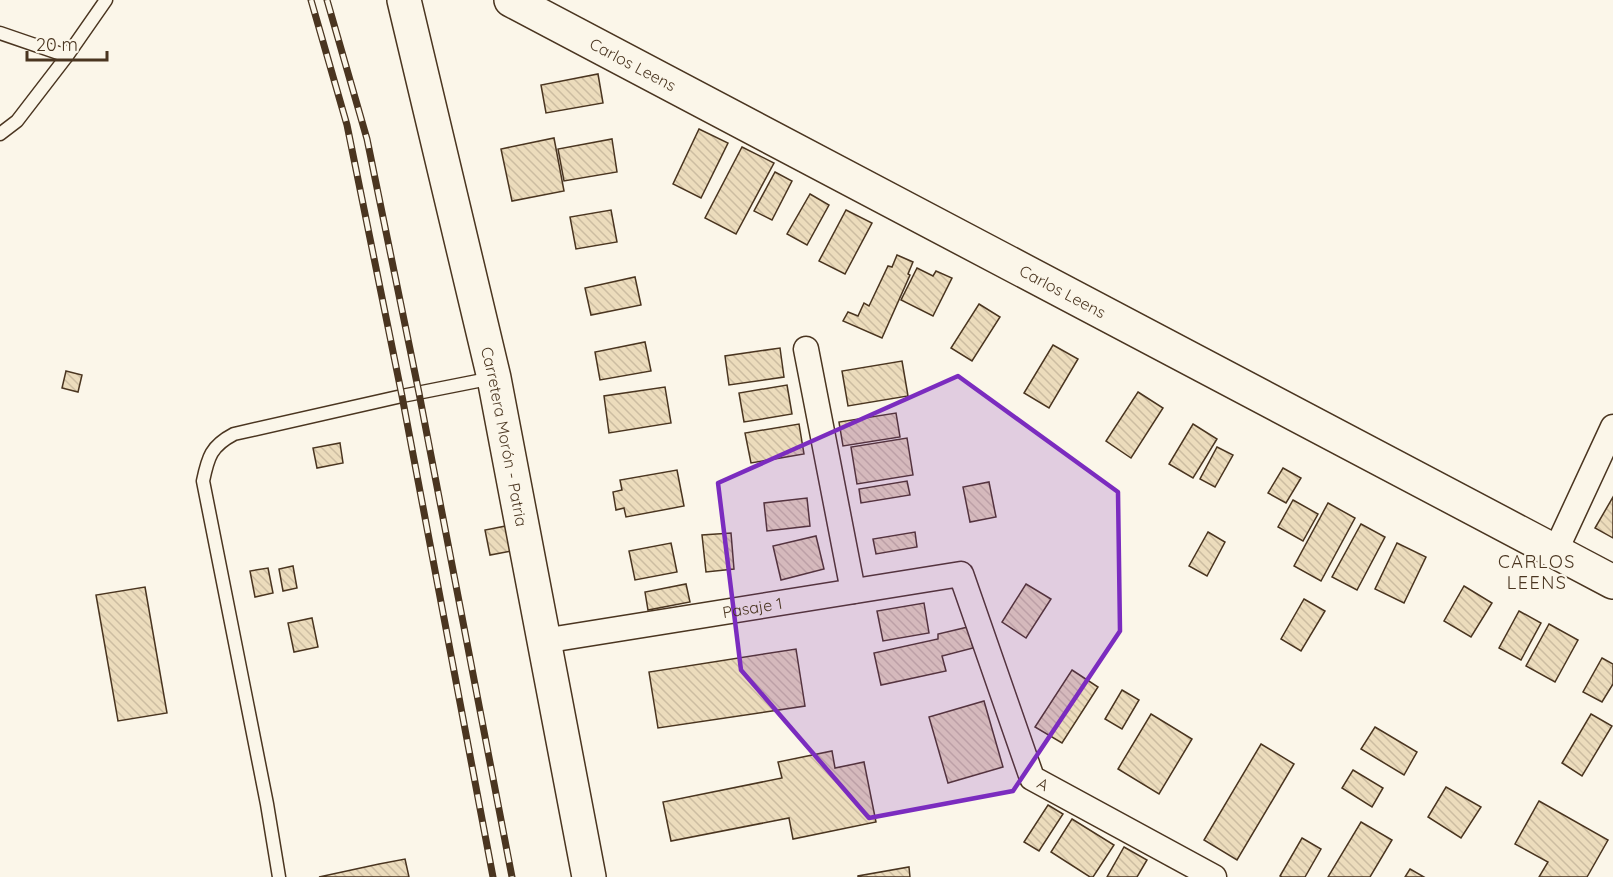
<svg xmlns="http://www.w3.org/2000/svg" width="1613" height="877" font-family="Quicksand,sans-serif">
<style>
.building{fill:url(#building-back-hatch);stroke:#4a3520;stroke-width:1.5}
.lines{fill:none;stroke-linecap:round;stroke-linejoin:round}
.lane-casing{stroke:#4a3520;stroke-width:15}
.street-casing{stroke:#4a3520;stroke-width:27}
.secondary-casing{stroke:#4a3520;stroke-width:36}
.lane{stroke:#fbf6e9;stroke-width:12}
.street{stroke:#fbf6e9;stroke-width:24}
.secondary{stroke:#fbf6e9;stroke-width:33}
.rail-casing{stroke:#4a3520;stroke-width:7}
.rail{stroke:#fbf6e9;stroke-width:4.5;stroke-dasharray:14;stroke-linecap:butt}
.marked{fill:#7b2cbf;fill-opacity:0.2;stroke:#7b2cbf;stroke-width:4.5;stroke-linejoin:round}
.labels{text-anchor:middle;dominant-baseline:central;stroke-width:4.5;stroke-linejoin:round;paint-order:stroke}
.street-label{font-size:16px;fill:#4a3520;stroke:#fbf6e9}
.neighbourhood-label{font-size:18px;letter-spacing:1.5px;fill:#4a3520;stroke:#fbf6e9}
</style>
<defs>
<pattern id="building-back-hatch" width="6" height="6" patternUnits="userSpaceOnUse" patternTransform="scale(1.5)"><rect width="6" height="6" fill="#ecdcbc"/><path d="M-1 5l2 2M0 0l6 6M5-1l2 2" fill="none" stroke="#ccbda1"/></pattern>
</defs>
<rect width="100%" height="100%" fill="#fbf6e9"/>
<g class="building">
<path d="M598 74 603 103 546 113 541 85Z"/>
<path d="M699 129 728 143 701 198 673 184Z"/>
<path d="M554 138 564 191 512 201 501 149Z"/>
<path d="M612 139 617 172 564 181 558 149Z"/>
<path d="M742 147 774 163 736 234 705 218Z"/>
<path d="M775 172 792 181 772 220 754 211Z"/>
<path d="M810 194 829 205 807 245 787 234Z"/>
<path d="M611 210 617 242 576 249 570 217Z"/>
<path d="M846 210 872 223 845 274 819 261Z"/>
<path d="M897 255 913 262 908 274 910 275 882 338 843 321 848 312 858 316 864 303 869 306 888 266 892 267Z"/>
<path d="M917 268 933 276 936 271 952 278 933 316 901 300Z"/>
<path d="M635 277 641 305 591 315 585 288Z"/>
<path d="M979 304 1000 317 972 361 951 348Z"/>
<path d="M645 342 651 371 600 380 595 352Z"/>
<path d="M1053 345 1078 359 1049 408 1024 393Z"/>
<path d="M780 348 784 377 729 385 725 356Z"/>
<path d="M902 361 908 396 848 406 842 371Z"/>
<path d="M66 371 82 375 78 392 62 388Z"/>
<path d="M787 385 792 414 744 422 739 393Z"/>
<path d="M665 387 671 423 609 433 604 396Z"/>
<path d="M1138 392 1163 408 1131 458 1106 441Z"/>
<path d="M896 413 900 437 843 446 839 422Z"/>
<path d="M799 424 804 454 751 463 745 433Z"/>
<path d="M1193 424 1217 439 1193 478 1169 464Z"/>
<path d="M907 438 913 475 857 484 851 447Z"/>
<path d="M340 443 343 463 317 468 313 448Z"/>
<path d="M1217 447 1233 455 1215 487 1200 479Z"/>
<path d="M1283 468 1301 478 1286 503 1268 493Z"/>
<path d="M677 470 684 506 626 517 624 508 616 510 613 492 622 490 620 480Z"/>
<path d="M907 481 910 495 861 503 859 489Z"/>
<path d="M989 482 996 517 970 522 963 487Z"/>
<path d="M1613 497V538L1595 528Z"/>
<path d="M807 498 810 526 767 531 764 503Z"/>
<path d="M1293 500 1318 514 1303 541 1278 527Z"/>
<path d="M1328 503 1355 518 1321 581 1294 566Z"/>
<path d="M1361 524 1385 537 1357 590 1332 577Z"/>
<path d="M506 526 511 551 490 555 485 530Z"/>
<path d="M915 532 917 547 876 554 873 539Z"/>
<path d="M1208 532 1225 542 1207 576 1189 566Z"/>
<path d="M731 533 734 569 706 572 702 535Z"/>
<path d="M816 536 824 569 781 580 773 546Z"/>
<path d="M671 543 677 572 635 580 629 551Z"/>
<path d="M1397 543 1426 557 1404 603 1375 589Z"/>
<path d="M293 566 297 588 283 591 279 569Z"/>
<path d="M268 568 273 593 255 597 250 571Z"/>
<path d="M686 584 690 602 648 610 645 592Z"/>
<path d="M1026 584 1051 599 1026 638 1002 622Z"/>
<path d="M1464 586 1492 603 1471 637 1444 621Z"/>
<path d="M145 587 167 713 118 721 96 595Z"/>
<path d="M1304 599 1325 611 1301 651 1281 639Z"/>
<path d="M924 603 929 633 883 641 877 611Z"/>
<path d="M1519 611 1541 623 1521 660 1499 648Z"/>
<path d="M312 618 318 647 294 652 288 623Z"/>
<path d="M1549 624 1578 640 1555 682 1526 666Z"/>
<path d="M968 627 973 648 942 656 946 671 881 685 874 653 938 639V634Z"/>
<path d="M796 649 805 706 658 728 649 672Z"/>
<path d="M1602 658 1613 664V684L1602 702 1583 692Z"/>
<path d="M1072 670 1098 687 1062 743 1035 727Z"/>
<path d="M1122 690 1139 700 1122 729 1105 719Z"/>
<path d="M984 701 1003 767 948 783 929 717Z"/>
<path d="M1151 714 1192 739 1159 794 1118 769Z"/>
<path d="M1591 714 1612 726 1582 776 1562 763Z"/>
<path d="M1375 727 1417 752 1404 775 1361 749Z"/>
<path d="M1261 744 1294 764 1237 860 1204 840Z"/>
<path d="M832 751 835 768 864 762 876 822 793 839 789 818 671 841 663 802 782 778 778 762Z"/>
<path d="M1353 770 1383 788 1372 807 1342 788Z"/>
<path d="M1446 787 1481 807 1461 838 1428 817Z"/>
<path d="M1539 801 1608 840 1587 877H1539L1548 862 1515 844Z"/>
<path d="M1048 805 1063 814 1039 851 1024 842Z"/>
<path d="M1072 819 1114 845 1093 877H1090L1051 852Z"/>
<path d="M1361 822 1392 840 1370 877H1328Z"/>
<path d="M1302 838 1321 849 1305 877H1282L1280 876Z"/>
<path d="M1124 847 1147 860 1137 877H1107Z"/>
<path d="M405 859 409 877H319L379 864Z"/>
<path d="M909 867 910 877H858V876Z"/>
<path d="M1410 869 1424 877H1405Z"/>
</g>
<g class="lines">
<defs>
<g id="lane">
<path d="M0 33 67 56 106 0"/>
<path d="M0 134 17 121 67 56"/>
<path d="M279 877 267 804 203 481C208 457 211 446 234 434L402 396 493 378"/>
</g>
<g id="street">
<path d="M806 349 853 591"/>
<path d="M1555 552 1613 427"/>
<path id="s1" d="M543 641 961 574 1032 778 1214 877"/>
</g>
<g id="secondary">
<path id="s2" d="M404 0 494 378 589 877"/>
<path id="s3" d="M511 0 1613 582"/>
</g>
</defs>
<use href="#lane" class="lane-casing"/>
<use href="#street" class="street-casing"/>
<use href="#secondary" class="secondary-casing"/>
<use href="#lane" class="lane"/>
<use href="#street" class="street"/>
<use href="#secondary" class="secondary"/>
<defs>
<g id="rail">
<path d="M311 0 347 125 402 396 493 877"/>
<path d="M327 0 367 139 419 393 512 877"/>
</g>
</defs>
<use href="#rail" class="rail-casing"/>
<use href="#rail" class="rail"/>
</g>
<path class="marked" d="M958 376 1118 492 1120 631 1013 791 869 818 741 670 718 483Z"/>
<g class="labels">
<g class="street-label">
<text stroke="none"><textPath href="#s3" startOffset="138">Carlos Leens</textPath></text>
<text stroke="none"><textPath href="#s3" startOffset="624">Carlos Leens</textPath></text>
<text stroke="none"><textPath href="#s2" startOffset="448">Carretera Morón - Patria</textPath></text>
<text stroke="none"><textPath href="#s1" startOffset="212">Pasaje 1</textPath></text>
<text stroke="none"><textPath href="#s1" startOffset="652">A</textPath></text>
</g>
<g class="neighbourhood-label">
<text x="1537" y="561">CARLOS<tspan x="1537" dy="21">LEENS</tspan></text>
</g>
</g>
<path d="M27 51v9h80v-9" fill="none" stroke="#4a3520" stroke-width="3"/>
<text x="36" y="51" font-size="18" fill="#4a3520" stroke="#fbf6e9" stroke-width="4.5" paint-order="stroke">20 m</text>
</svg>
